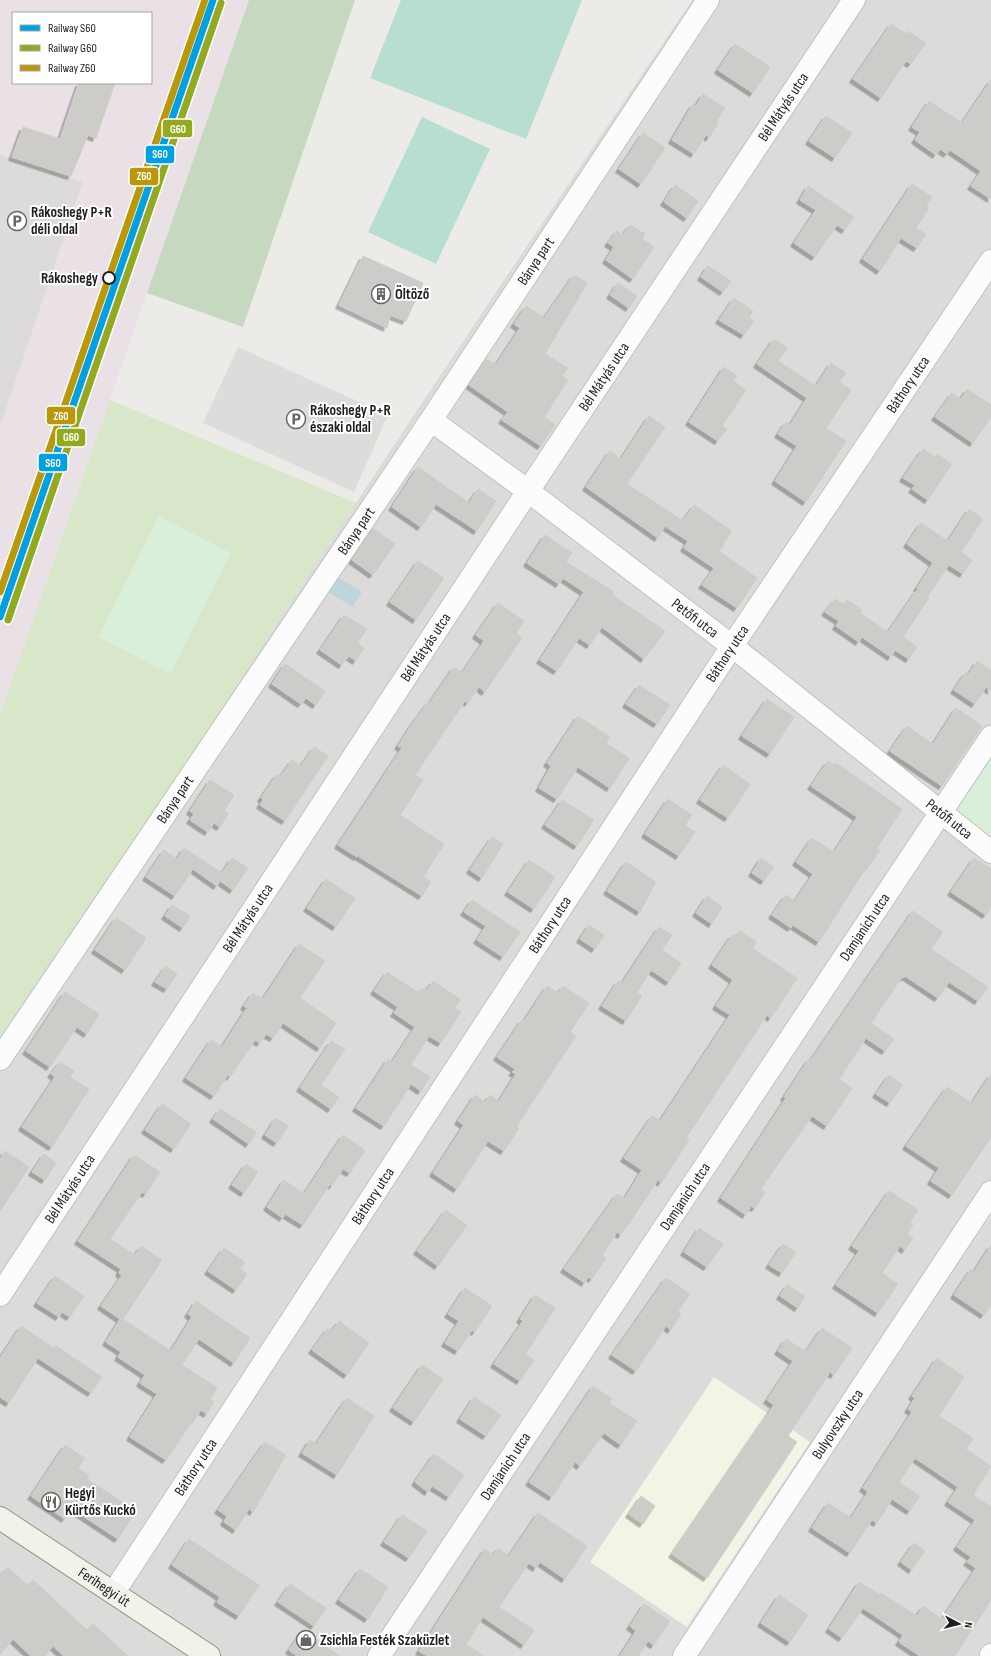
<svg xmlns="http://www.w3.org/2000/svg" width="991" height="1656" font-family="'Sofia Sans Condensed',sans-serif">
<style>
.residential{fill:#dcdbd9}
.industrial{fill:#e9e1e5;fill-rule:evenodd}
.education{fill:#f3f4e5}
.grass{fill:#d8e6ca}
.forest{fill:#c7d8c0}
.park{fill:#d9efda}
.pitch{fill:#b8ded1}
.parking{fill:#dddcdb}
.water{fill:#bfd4dc}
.building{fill:#cdccc9;stroke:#cfcdc9;filter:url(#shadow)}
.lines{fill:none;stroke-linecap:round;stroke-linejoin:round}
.minor-casing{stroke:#c2c2c0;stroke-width:24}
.secondary-casing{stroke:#919482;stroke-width:24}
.minor{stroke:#fcfcfc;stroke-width:22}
.secondary{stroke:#f1f3eb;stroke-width:22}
.rail-1-casing{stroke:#fff;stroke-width:10}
.rail-2-casing{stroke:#fff;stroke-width:10}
.rail-3-casing{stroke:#fff;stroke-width:10}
.rail-1{stroke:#00a0e3;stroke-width:7}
.rail-2{stroke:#93a91f;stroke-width:7}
.rail-3{stroke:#bb9809;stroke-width:7}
.stop-dot{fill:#fff;stroke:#1f1f1f;stroke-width:2}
.labels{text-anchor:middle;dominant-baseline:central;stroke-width:4;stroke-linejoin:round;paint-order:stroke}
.street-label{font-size:15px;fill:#1f1f1f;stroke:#fff}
.poi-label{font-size:15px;font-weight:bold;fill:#1f1f1f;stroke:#fff;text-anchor:start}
.stop-label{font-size:15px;font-weight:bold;fill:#1f1f1f;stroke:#fff;text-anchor:end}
.line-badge{stroke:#fff;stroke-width:1.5}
.badge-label{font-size:11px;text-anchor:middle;font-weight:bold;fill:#fff}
</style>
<defs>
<filter id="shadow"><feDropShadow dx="-3.5" dy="3.5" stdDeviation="0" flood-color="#0004"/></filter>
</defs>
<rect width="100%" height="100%" fill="#ecebe8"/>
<g class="residential">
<path d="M692 0H991V1656H0V1046L415 413Z"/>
<path d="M0 155 83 182 0 427Z"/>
</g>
<path class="industrial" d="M0 0H249L0 715V427L83 182 0 155ZM13 13H151V83H13Z"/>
<path class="education" d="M714 1377 810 1442 687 1627 590 1562Z"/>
<path class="grass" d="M110 400 356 503 0 1046V715Z"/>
<path class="forest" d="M249 0H355L243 327 147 293Z"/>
<g class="park">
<path d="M159 516 231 553 170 674 98 637Z"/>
<path d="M991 737V852L941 813Z"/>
</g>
<g class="pitch">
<path d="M401 0H582L526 139 370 78Z"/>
<path d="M422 117 490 149 436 264 368 232Z"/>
</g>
<g class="parking">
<path d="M0 190 40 205 25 246 0 237Z"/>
<path d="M238 347 388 415 354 492 203 423Z"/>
</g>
<path class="water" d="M336 576 362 592 352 607 326 590Z"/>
<g class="building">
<path d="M891 24 906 34 908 31 926 43 911 64 906 61 881 98 853 79Z"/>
<path d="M735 44 770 67 753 93 718 70Z"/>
<path d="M991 80V199L971 186 981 171 950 150 947 154 940 149 936 155 915 140 920 132 912 127 929 101 962 123Z"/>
<path d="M79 83H115L96 138 88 135 71 176 12 157 23 127 60 139Z"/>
<path d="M703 94 725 108 716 122 718 123 709 138 706 135 694 154 672 140 693 104 696 106Z"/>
<path d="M826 116 852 133 835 158 809 141Z"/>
<path d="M643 133 665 148 641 184 619 169Z"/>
<path d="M912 184 932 197 926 206 929 208 916 228 926 234 917 248 901 238 880 271 863 259Z"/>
<path d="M675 185 698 201 687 218 664 202Z"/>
<path d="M808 186 854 217 845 230 837 225 815 257 794 243 816 210 800 200Z"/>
<path d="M630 225 645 234 642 239 654 247 633 279 606 260 614 247 608 243 617 231 623 235Z"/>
<path d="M363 256 423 283 406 321 390 315 387 328 339 305Z"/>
<path d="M708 266 731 281 723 292 701 277Z"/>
<path d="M574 275 587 283 545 354 568 368 562 376 568 380 544 417 555 424 541 446 502 420 508 412 469 385 486 359 496 365 520 328 514 324 526 306 544 318Z"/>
<path d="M618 283 637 296 629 308 610 295Z"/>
<path d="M734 298 753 311 749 318 754 321 744 335 719 320Z"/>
<path d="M774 339 787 348 778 361 816 386 831 363 846 373 839 382 851 390 826 428 846 441 806 502 775 481 797 446 778 434 786 422 790 425 807 398 757 364Z"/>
<path d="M724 367 737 376 733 381 746 390 722 426 727 429 718 441 689 422Z"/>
<path d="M967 389 991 405V417L973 443 935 417 952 393 961 399Z"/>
<path d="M649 416 665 427 627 484 683 521 694 505 732 531 719 551 757 578 737 608 702 585 714 568 684 548 688 541 665 526 658 538 586 487 610 451 621 459Z"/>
<path d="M923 449 935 457 937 454 952 464 928 500 912 489 915 485 903 478Z"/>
<path d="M418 467 469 503 478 489 496 501 477 531 436 504 421 527 392 507Z"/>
<path d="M969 509 983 519 961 552 972 560 963 574 949 565 928 596 917 588 933 563 907 544 921 523 948 541Z"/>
<path d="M373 528 395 544 373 575 352 560Z"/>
<path d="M545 535 572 553 566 562 614 592 612 595 665 631 644 659 602 627 590 645 579 638 557 671 540 660 584 592 563 578 559 584 527 563Z"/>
<path d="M418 561 444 578 416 620 390 602Z"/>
<path d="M917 590 929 598 903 637 917 647 909 659 895 650 891 657 862 637 859 642 836 626 839 621 825 612 835 599 844 605 847 600 862 610 860 613 888 632Z"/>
<path d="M498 603 524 621 516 633 522 638 485 692 479 687 468 703 465 701 415 775 423 780 400 815 444 844 423 877 431 882 422 896 358 856 357 857 338 845 402 748 398 746 412 724 429 701 430 702 454 667 462 673 484 641 476 635Z"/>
<path d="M344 615 367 629 357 643 364 648 356 661 349 656 342 665 320 650Z"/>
<path d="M977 661 991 670V691L986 687 975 704 954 690 966 672 969 674Z"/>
<path d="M285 664 325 691 316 705 306 698 301 704 272 684Z"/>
<path d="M639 685 670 705 657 724 626 704Z"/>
<path d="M767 699 794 717 770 754 742 736Z"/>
<path d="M956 708 982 726 942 786 890 751 907 726 933 744Z"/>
<path d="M578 716 610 737 606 743 629 758 610 788 578 767 557 799 539 788 551 766 547 763Z"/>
<path d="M314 747 328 756 285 821 260 805 263 800 261 798 277 774 281 776 292 760 301 766Z"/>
<path d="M828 761 835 765 836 763 902 809 877 848 880 850 868 867 867 866 819 942 793 925 791 928 772 915 786 895 795 901 813 874 796 862 812 838 834 852 857 817 811 786Z"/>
<path d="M723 765 750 784 728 818 700 800Z"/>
<path d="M210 780 234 795 224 811 228 814 220 827 214 823 208 832 190 820 194 814 190 811Z"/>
<path d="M668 799 692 815 685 825 695 832 679 856 645 834Z"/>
<path d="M562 800 594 820 577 846 545 825Z"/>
<path d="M492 837 503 844 482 878 470 870Z"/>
<path d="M184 848 222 873 232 858 248 868 233 890 220 881 217 886 193 869 175 896 146 877 164 850 177 859Z"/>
<path d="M761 858 774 867 764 881 752 873Z"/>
<path d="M974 858 991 869V907L986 915 951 892Z"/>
<path d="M529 860 555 877 534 909 508 892Z"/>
<path d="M626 862 656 882 640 912 607 891Z"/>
<path d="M326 879 355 898 336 927 307 908Z"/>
<path d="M707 896 722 907 712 924 696 913Z"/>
<path d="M472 900 520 932 503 957 477 940 486 926 464 912Z"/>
<path d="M172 905 190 916 183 928 165 916Z"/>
<path d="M913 911 943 932 931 949 988 987 978 1001 949 982 938 998 905 976 904 978 902 977 871 1023 894 1039 885 1051 866 1038 839 1079 852 1088 827 1126 812 1116 764 1184 761 1190 765 1193 755 1208 751 1206 746 1215 721 1198 786 1098 784 1097 809 1059 811 1060Z"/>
<path d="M116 918 146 938 125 970 95 950Z"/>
<path d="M589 925 604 935 595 949 580 939Z"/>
<path d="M659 927 672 935 662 950 681 963 669 982 651 970 637 993 642 996 626 1021 602 1006 618 981 622 983Z"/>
<path d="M740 931 757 942 752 948 797 978 771 1018 767 1015 686 1138 689 1140 661 1183 658 1180 621 1235 617 1232 602 1256 606 1258 592 1279 588 1277 585 1283 564 1269 617 1194 625 1198 642 1170 624 1158 652 1116 660 1121 730 1015 716 1006 733 980 712 965 732 935 736 937Z"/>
<path d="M299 944 325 961 300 998 336 1023 320 1048 283 1023 273 1038 266 1034 260 1043 255 1040 230 1077 228 1075 214 1096 186 1078 211 1040 222 1047 247 1008 244 1006 253 993 263 999Z"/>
<path d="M166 966 177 974 167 989 155 982Z"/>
<path d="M387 972 419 993 422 988 426 991 433 981 460 999 455 1008 461 1012 441 1043 429 1036 411 1065 430 1077 421 1091 411 1084 384 1126 356 1108 388 1059 392 1062 415 1027 394 1013 398 1007 374 991Z"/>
<path d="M547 986 558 993 563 986 589 1003 570 1032 576 1036 516 1127 519 1128 504 1151 488 1141 457 1189 433 1173 464 1125 458 1121 475 1095 485 1102 490 1095 499 1101 516 1074 512 1072 515 1069 497 1057 522 1020 524 1021Z"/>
<path d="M65 992 99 1014 87 1034 77 1027 50 1067 26 1051Z"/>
<path d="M331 1041 345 1049 321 1085 339 1097 331 1109 300 1088Z"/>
<path d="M60 1062 74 1071 70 1077 89 1089 52 1147 22 1127 55 1077 51 1074Z"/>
<path d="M991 1074V1137L952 1195 931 1181 939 1168 906 1146 947 1087 972 1103Z"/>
<path d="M889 1075 903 1085 890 1103 876 1094Z"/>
<path d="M162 1104 191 1124 174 1149 145 1130Z"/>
<path d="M220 1109 256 1132 249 1144 213 1119Z"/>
<path d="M276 1118 288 1126 277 1143 265 1135Z"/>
<path d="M343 1135 365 1150 350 1173 343 1169 332 1186 330 1184 303 1225 285 1214 283 1218 267 1207 284 1180 304 1194Z"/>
<path d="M5 1151 29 1167 0 1211V1159Z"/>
<path d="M44 1154 56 1163 45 1180 32 1172Z"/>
<path d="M134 1155 160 1172 146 1194 142 1192 110 1239 135 1255 141 1246 162 1260 123 1319 171 1351 192 1317 188 1314 196 1301 250 1338 234 1363 199 1339 182 1365 217 1388 210 1399 214 1402 207 1414 201 1410 194 1421 193 1420 166 1460 130 1437 157 1394 140 1383 145 1375 118 1357 121 1352 106 1342 120 1319 101 1306 122 1275 119 1273 121 1269 78 1241Z"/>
<path d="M246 1164 258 1172 244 1193 232 1185Z"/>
<path d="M889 1191 918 1210 910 1222 913 1225 907 1234 913 1238 905 1250 900 1246 882 1273 898 1284 878 1313 836 1285 859 1251 852 1246Z"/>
<path d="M446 1210 467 1225 438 1266 417 1251Z"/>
<path d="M699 1228 723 1244 707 1267 684 1252Z"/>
<path d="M783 1244 796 1252 782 1273 769 1265Z"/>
<path d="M991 1245V1305L984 1315 954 1295 971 1269 974 1272Z"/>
<path d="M224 1248 245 1262 240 1269 247 1274 236 1290 208 1271Z"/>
<path d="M55 1276 84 1296 70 1317 62 1312 59 1317 37 1303Z"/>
<path d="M666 1278 690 1294 678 1311 681 1314 671 1330 666 1326 636 1371 612 1355Z"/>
<path d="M787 1285 805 1296 798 1308 780 1296Z"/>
<path d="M465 1288 492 1306 475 1332 472 1330 458 1351 445 1343 459 1321 448 1314Z"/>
<path d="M535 1295 555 1308 525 1355 534 1360 520 1381 494 1364 523 1321 520 1319Z"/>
<path d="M339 1321 369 1343 347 1375 312 1350 328 1328 332 1331Z"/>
<path d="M21 1326 54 1348 56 1346 102 1377 91 1393 38 1358 9 1403 0 1397V1358Z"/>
<path d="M822 1328 852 1348 834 1375 830 1372 788 1436 797 1442 707 1578 672 1554 774 1405 767 1400 793 1361 778 1351 786 1339 806 1352Z"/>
<path d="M937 1358 964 1377 939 1416 973 1438 966 1449 991 1466 973 1495 991 1507V1600L955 1656H920L899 1642 903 1635 863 1608 842 1638 829 1629 859 1582 880 1595 881 1593 917 1616 923 1606 942 1619 976 1568 967 1562 971 1557 957 1547 975 1520 948 1502 958 1487 915 1458 899 1482 920 1496 910 1511 892 1499 877 1523 872 1520 850 1553 812 1528 828 1503 851 1518 868 1492 863 1488 912 1412 908 1409 915 1398 912 1396Z"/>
<path d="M422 1365 443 1379 414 1422 393 1408Z"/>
<path d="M593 1386 612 1399 609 1403 637 1421 621 1445 604 1433 580 1466 575 1462 552 1497 529 1482Z"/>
<path d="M474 1397 501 1415 486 1436 460 1419Z"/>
<path d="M347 1398 374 1416 337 1475 302 1453 310 1440 316 1444Z"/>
<path d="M265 1442 286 1455 253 1512 249 1509 236 1530 224 1522 227 1516 218 1510Z"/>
<path d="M65 1445 85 1458 78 1468 89 1475 87 1478 90 1481 136 1511 118 1539 71 1508 65 1519 31 1496Z"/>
<path d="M434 1454 464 1475 449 1497 432 1486 428 1492 415 1482Z"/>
<path d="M641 1496 655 1506 643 1524 629 1514Z"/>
<path d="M538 1513 587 1546 565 1579 540 1562 536 1568 529 1563 499 1607 534 1630 524 1645 483 1617 466 1644 484 1656H427L419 1651 485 1549 493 1555 498 1548 509 1556Z"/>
<path d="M402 1515 427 1531 409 1558 384 1542Z"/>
<path d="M189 1539 259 1585 239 1616 217 1602 220 1597 172 1565Z"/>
<path d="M914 1543 925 1550 912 1570 901 1562Z"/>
<path d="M8 1567 28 1586 33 1580 87 1630 93 1624 128 1656H64L53 1646 44 1656H31L13 1639 0 1654V1576Z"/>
<path d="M360 1569 388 1587 368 1619 339 1600Z"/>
<path d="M290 1584 326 1608 314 1626 278 1602Z"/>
<path d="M779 1595 808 1615 790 1642 761 1623Z"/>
<path d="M644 1604 670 1621 654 1645 648 1641 638 1656H620L636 1631 630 1626Z"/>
<path d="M302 1631 340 1656H297L289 1650Z"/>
</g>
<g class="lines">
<defs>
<g id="minor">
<path id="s1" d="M431 420 528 491 732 646 991 852"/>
<path id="s2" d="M0 1059 431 420 708 0"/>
<path id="s3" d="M0 1295 528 491 854 0"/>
<path id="s4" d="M114 1592 732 646 991 261"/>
<path id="s5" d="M379 1656 991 737"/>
<path id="s6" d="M684 1656 991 1192"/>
<path d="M991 1656V1655"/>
</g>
<g id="secondary">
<path id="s7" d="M0 1518 209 1656"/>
</g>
</defs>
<use href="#minor" class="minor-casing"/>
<use href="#secondary" class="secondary-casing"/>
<use href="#minor" class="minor"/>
<use href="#secondary" class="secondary"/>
<defs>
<path id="rail-1" d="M0 617 213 0"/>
<path id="rail-2" d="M8 620 221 3"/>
<path id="rail-3" d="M0 592 205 0"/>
</defs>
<use href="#rail-1" class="rail-1-casing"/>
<use href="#rail-2" class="rail-2-casing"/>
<use href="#rail-3" class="rail-3-casing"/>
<use href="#rail-1" class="rail-1"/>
<use href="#rail-2" class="rail-2"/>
<use href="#rail-3" class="rail-3"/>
</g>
<defs>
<symbol id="parking-ring" viewBox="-11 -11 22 22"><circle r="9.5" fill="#fff" stroke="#676665" stroke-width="1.5"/><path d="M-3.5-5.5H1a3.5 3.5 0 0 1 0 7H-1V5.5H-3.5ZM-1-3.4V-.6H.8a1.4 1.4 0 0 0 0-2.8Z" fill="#676665"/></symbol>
<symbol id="building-ring" viewBox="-11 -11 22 22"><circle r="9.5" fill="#fff" stroke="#676665" stroke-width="1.5"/><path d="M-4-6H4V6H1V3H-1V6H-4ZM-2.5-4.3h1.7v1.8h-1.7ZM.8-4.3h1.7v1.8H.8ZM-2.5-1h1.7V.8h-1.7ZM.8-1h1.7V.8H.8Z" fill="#676665"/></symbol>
<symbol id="restaurant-ring" viewBox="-11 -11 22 22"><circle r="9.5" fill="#fff" stroke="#676665" stroke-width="1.5"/><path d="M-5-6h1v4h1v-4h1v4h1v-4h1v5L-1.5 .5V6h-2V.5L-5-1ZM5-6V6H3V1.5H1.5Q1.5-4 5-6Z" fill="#676665"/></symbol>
<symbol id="shop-ring" viewBox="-11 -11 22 22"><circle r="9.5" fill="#fff" stroke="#676665" stroke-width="1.5"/><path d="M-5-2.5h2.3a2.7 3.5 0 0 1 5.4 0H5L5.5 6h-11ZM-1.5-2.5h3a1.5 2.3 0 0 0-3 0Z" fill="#676665"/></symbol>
</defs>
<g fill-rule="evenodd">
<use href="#parking-ring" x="6" y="210" width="22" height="22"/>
<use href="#building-ring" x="370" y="283" width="22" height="22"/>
<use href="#parking-ring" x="285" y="408" width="22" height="22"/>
<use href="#restaurant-ring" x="40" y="1491" width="22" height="22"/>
<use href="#shop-ring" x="295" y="1629" width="22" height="22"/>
</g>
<circle class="stop-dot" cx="109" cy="278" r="6"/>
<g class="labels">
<g class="street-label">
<text stroke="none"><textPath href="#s3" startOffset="1423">Bél Mátyás utca</textPath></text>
<text stroke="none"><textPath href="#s2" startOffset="961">Bánya part</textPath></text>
<text stroke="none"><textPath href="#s3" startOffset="1099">Bél Mátyás utca</textPath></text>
<text stroke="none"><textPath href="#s4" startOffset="1445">Báthory utca</textPath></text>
<text stroke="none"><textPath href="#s2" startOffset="637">Bánya part</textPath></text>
<text stroke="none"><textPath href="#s1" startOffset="330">Petőfi utca</textPath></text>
<text stroke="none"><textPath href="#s3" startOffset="775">Bél Mátyás utca</textPath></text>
<text stroke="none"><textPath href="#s4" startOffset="1121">Báthory utca</textPath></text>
<text stroke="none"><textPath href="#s2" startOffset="313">Bánya part</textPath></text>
<text stroke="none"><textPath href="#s1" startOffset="654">Petőfi utca</textPath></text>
<text stroke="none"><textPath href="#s3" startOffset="451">Bél Mátyás utca</textPath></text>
<text stroke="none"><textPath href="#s4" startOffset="797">Báthory utca</textPath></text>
<text stroke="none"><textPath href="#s5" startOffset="876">Damjanich utca</textPath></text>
<text stroke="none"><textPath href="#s3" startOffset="127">Bél Mátyás utca</textPath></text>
<text stroke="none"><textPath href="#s4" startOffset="473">Báthory utca</textPath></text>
<text stroke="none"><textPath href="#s5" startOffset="552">Damjanich utca</textPath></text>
<text stroke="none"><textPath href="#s6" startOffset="278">Bulyovszky utca</textPath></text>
<text stroke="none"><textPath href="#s5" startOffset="228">Damjanich utca</textPath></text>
<text stroke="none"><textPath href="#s4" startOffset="149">Báthory utca</textPath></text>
<text stroke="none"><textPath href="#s7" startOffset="125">Ferihegyi út</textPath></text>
</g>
<g class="poi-label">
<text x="31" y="212">Rákoshegy P+R<tspan x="31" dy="17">déli oldal</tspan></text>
<text x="395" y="294">Öltöző</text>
<text x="310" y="410">Rákoshegy P+R<tspan x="310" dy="17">északi oldal</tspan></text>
<text x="65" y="1493">Hegyi<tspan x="65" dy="17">Kürtős Kuckó</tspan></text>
<text x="320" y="1640">Zsichla Festék Szaküzlet</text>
</g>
<g class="stop-label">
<text x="98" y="278">Rákoshegy</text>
</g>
</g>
<g class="line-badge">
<rect x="162" y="119" width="31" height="19" rx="4" fill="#93a91f"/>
<rect x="145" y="145" width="30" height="19" rx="4" fill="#00a0e3"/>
<rect x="129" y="167" width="30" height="19" rx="4" fill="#bb9809"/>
<rect x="46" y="406" width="30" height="19" rx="4" fill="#bb9809"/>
<rect x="56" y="428" width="30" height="19" rx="4" fill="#93a91f"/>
<rect x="38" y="453" width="30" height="19" rx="4" fill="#00a0e3"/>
</g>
<g class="badge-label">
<text x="178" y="133">G60</text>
<text x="160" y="158">S60</text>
<text x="144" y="180">Z60</text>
<text x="61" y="420">Z60</text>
<text x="71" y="441">G60</text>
<text x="53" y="467">S60</text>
</g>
<rect x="12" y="12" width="140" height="72" fill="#ffffff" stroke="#a5a5a5"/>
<rect x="20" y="25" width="20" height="6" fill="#00a0e3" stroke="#a5a5a5"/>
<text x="48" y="32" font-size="12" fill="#1f1f1f">Railway S60</text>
<rect x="20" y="45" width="20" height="6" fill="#93a91f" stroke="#a5a5a5"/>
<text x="48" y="52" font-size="12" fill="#1f1f1f">Railway G60</text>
<rect x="20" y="65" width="20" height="6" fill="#bb9809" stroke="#a5a5a5"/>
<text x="48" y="72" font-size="12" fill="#1f1f1f">Railway Z60</text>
<g transform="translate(959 1624) rotate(97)" stroke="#ffffff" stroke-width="3" paint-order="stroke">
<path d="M0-3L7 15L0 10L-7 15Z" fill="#1f1f1f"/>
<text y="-6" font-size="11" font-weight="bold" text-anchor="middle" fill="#1f1f1f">N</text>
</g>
</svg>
